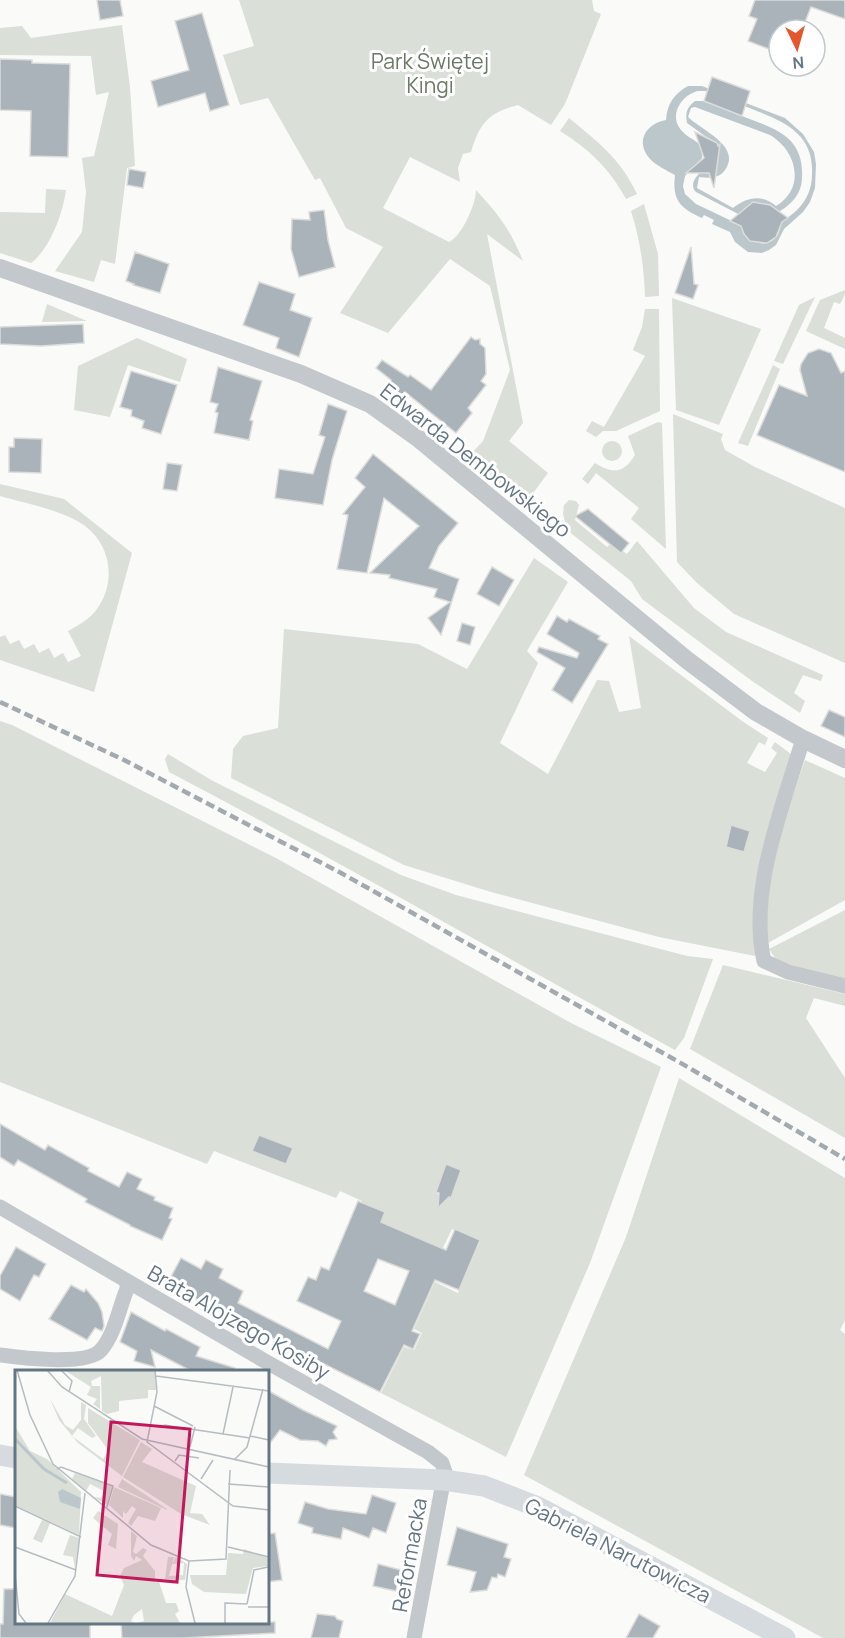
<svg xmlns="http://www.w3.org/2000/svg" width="845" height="1638" font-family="Manrope,sans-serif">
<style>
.green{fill:#dadfd7;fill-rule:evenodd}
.water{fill:#bbc7cb;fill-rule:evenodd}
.building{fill:#aab3b9;stroke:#dcdcda;stroke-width:1.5;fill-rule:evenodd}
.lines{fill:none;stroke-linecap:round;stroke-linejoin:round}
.minor{stroke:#c3c8cc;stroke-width:15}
.tertiary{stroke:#c3c8cc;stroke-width:18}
.secondary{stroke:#d6dbdf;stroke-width:21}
.rail{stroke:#a2aab0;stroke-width:4.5;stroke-dasharray:9 4.5;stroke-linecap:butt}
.labels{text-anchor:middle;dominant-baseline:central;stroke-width:6;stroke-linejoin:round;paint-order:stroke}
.park-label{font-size:21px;fill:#687a64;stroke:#fff}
.street-label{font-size:21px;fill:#657683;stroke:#fff}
.inset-river{fill:none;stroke:#bbc7cb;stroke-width:3}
.inset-road{fill:none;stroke:#b5bdc2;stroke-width:1.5}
.view{fill:#c2185b;fill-opacity:0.15;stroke:#c2185b;stroke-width:3}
.inset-edge{fill:none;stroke:#657683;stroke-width:3}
</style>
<rect width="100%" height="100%" fill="#fafaf8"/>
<g class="green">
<path d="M239 0H592L594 11 601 14 565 104 551 125 518 105C488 113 480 123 471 152L463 154 458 168 460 182 410 157 383 208 449 242C462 236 476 204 476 190 499 215 510 229 523 261L487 234 523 423 509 441 548 473 528 500H519L467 458 483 441 510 370 490 286 450 259 388 333 340 313 383 247 346 228 320 178 315 180 268 98 240 105 223 55 254 46Z"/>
<path d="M122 25 130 87 135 166 127 168 115 264 101 260 94 282 55 271 82 232 86 192 82 158 94 156 109 92 96 95 91 56 0 55V28L22 26 31 38Z"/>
<path d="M569 118C599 143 620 158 637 194L626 199C610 169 589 149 560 131Z"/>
<path d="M46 189 66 190C63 213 50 249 31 263L0 253V212L45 213Z"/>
<path d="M644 204 658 254 659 296 645 297C644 267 640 239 631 211Z"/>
<path d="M845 290V294L840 304 834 302 824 328 845 338V349L806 331 820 300Z"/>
<path d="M815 297 783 364 774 361 799 305Z"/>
<path d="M672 298 761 329 719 425 676 410Z"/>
<path d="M47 304 87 321 42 322Z"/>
<path d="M645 309H659L660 411 616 431H603L596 437 586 431 592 421 604 427 645 356 633 350 642 327Z"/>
<path d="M137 338 187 359 180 382 128 365 110 417 74 410 78 366Z"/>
<path d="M773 365 780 369 748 446 738 443Z"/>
<path d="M673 414 723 434 721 439 725 450 755 467 845 508V663L734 614 697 583 677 562Z"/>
<path d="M658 422 662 423 666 549 631 519 639 508 596 473 588 484 582 479 595 463C613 474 623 474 635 455L628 436Z"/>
<circle cx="612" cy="451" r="10"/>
<path d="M0 484 64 499 132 553 94 692 0 660V637L5 635 10 644 19 640 24 649 34 644 39 653 49 648 54 658 63 653 68 662 81 656 68 631C79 625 90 619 97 609 118 580 110 540 79 522 57 509 24 503 0 496Z"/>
<path d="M569 500 576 501 579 505 575 520 607 547 611 543 627 554 637 541 694 608 726 632 823 675 821 681 803 675 794 693 805 701 800 713 752 681 642 599 631 581 567 530 563 514 564 505Z"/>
<path d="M534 558 568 582 527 651 538 663 500 743 548 774 597 680 609 681 619 712 641 708 629 636 742 721 768 738 765 745 759 742 747 763 765 772 777 753 771 748 775 742 792 755 755 903V956L659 937 491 892 404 865 231 778 233 749 243 736 278 728 284 629 418 644 467 669Z"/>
<path d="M0 721 12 725 276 858 571 1023 661 1067 590 1263 506 1457 381 1393 404 1347 414 1350 422 1333 414 1329 435 1282 458 1293 480 1242 452 1229 442 1250 380 1224 361 1206 362 1201 340 1191 336 1198 214 1151 207 1164 0 1082ZM446 1165 461 1170 451 1198 439 1196 436 1192Z"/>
<path d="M168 754 213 781 401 875 456 895 687 956 713 959 684 1038 675 1050C506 958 339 861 169 772L165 759Z"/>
<path d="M805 760 845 778V900L768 943C760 881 785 818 805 760Z"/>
<path d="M845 910V981L777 961 769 949Z"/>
<path d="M723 965 845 994V1006L814 998 806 1018 845 1078V1138L690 1049Z"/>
<path d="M679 1078 845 1178V1320L840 1330 845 1334V1638H823L524 1475 626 1237Z"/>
</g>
<g class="water">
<path d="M688 86H702L785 118 803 134 814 152 816 164 815 188 810 202 803 212 784 229 776 245 769 250 762 253 748 252 735 242 730 232 712 224 714 220 704 215 702 218C680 208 672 200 675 175 666 170 657 166 650 159 635 142 645 124 666 120 667 104 674 94 688 86ZM698 91H705C721 97 737 103 752 109 785 122 814 134 812 174 812 196 800 211 781 222 780 226 780 232 777 236 765 251 746 241 742 226L696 204 685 194 683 186 685 176 702 158C702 153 702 148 699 144 694 139 687 137 683 132 667 117 681 95 698 91Z"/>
<path d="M695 101H703C718 106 732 112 747 118 777 129 804 138 802 177 802 194 791 205 777 213L770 205 753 202 744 209 742 216 696 192C690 186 694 178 700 173H711C719 163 720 155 717 143L705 136 687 123C685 113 687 107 695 101ZM695 107 770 135C797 151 806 188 776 206 762 194 747 197 733 208L697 188 699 177C709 178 719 179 725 170 742 146 701 130 688 117L691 108Z"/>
</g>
<g class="building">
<path d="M97 0H120L123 16 100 20Z"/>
<path d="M755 0H845V19L811 7 802 30H779V53L748 41 757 19 749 16Z"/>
<path d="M202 13 229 105 210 111 205 93 158 107 151 81 189 70 175 21Z"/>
<path d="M0 59 32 60V63L70 64 68 157 30 156 31 111 0 110Z"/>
<path d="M712 77 750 91 742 116 704 101Z"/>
<path d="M695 132 717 143 718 146 720 144 714 188 709 173H686L704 158Z"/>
<path d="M129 169 146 172 143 188 127 185Z"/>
<path d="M753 202 770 205 788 218 782 222 776 237 767 243 750 241 744 234 741 226 730 221Z"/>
<path d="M324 210 328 240 335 267 299 277 291 249 292 219 310 220 309 212Z"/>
<path d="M691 247 694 284 698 285 693 299 675 293Z"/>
<path d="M135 252 169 264 160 293 133 285 134 284 126 281Z"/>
<path d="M259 282 295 294 290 310 312 318 299 357 276 348 279 338 243 325Z"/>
<path d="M83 324 84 343 41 346 0 344V327Z"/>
<path d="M471 337 475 340 480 339V344L485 348 486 374 481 381 486 385 468 408 472 413 456 433 405 392 401 396 386 387 391 380 376 368 382 360 408 377 410 375 431 390Z"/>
<path d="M819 349 831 353 841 373 845 371V472L757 435 779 385 807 396 800 370 801 364 808 353Z"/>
<path d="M218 367 262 381 250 420 253 421 249 440 214 433 218 413 215 412 218 404 210 402Z"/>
<path d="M131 371 177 385 161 434 142 428 144 421 131 416 132 410 120 407Z"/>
<path d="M328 404 347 411 332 460 323 505 275 498 279 469 313 474 325 437 319 435Z"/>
<path d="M14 438 42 439 41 473 9 472V447H14Z"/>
<path d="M373 454 458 523 439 546 429 568 459 579 441 635 428 618 450 602 434 597 437 589 389 578 390 575 370 573 419 526 384 498 367 573 337 569 348 515 343 514 365 487 355 478Z"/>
<path d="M167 463 182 465 177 491 163 489Z"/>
<path d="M588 509 629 543 621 553 575 516Z"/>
<path d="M492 567 514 580 499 606 477 594Z"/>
<path d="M557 616 567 622 569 619 600 636 598 639 608 644 572 703 552 690 565 668 537 652 539 647 577 658 579 653 547 634Z"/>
<path d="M462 623 475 627 470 645 457 641Z"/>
<path d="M829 710 845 717V737L821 726Z"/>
<path d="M731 825 750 831 744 852 726 847Z"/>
<path d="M0 1124 45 1150 48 1145 89 1168 88 1171 119 1187 127 1172 142 1179 137 1189 155 1197 154 1200 173 1208 169 1218 172 1219 162 1240 130 1226V1225L85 1202 87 1199 18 1160 14 1166 0 1157Z"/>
<path d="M259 1135 293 1148 286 1164 252 1151Z"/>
<path d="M446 1164 461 1170 451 1198 449 1197 438 1208 439 1193 436 1192Z"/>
<path d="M358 1201 385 1212 381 1222 446 1250 455 1229 480 1240 459 1290 435 1280 412 1331 420 1334 413 1349 404 1345 380 1392 244 1324 245 1321 204 1303 167 1284 181 1258 201 1269 206 1260 223 1269 219 1278 243 1291 238 1303 328 1349 341 1321 297 1301 308 1277 316 1280 321 1267 329 1270ZM378 1259 409 1271 395 1305 364 1291Z"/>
<path d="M16 1247 46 1264 39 1277 34 1275 20 1301 0 1289V1276Z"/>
<path d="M71 1285 84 1292 86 1289 98 1303 102 1312 104 1326 102 1331 95 1328 87 1340 49 1319Z"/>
<path d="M131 1312 165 1331 166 1329 200 1347 196 1356 235 1368 234 1371H191L151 1350 155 1367 134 1361 137 1351 120 1342Z"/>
<path d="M267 1390 303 1410 337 1426 333 1432 337 1439 329 1440 326 1446 318 1441 300 1440 280 1430 267 1447Z"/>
<path d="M0 1494 16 1497V1528L0 1525Z"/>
<path d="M372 1495 396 1503 386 1533 373 1528 369 1538 343 1528 341 1539 312 1533 313 1528 298 1523 305 1502 328 1509 366 1514Z"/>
<path d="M457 1527 508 1544 504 1557 511 1559 505 1577 498 1574 497 1578 492 1577 487 1590 470 1592 476 1572 447 1565Z"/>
<path d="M275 1533 282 1580 267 1582V1534Z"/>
<path d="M378 1564 401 1570 396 1591 373 1586Z"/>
<path d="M4 1589H16V1622H90V1638H0V1624H3Z"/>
<path d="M317 1614 335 1616 337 1619 343 1621 339 1638H311Z"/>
<path d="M639 1614 660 1626 653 1638H626Z"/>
<path d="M121 1622H275V1633L183 1638H122Z"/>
</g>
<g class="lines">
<g class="minor">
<path d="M803 739C783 806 748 890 764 961L788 972 845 986"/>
<path d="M0 1207 263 1360 428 1452 442 1463 445 1472 414 1638"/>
<path d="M0 1355C21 1358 88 1366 101 1350 115 1334 119 1308 127 1289V1281"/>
</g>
<path class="tertiary" d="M0 268 301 374 370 404 419 439 687 660 756 712 803 739 845 759"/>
<g class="secondary">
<path d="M0 1455 16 1458"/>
<path d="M267 1473 444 1480 484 1486 538 1507 785 1638"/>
</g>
<path class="rail" d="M0 702 124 760 341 873 679 1062 845 1159"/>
</g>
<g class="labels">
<g class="park-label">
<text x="430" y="61">Park Świętej<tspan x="430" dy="24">Kingi</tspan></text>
</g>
<g class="street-label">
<text transform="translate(476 460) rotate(38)">Edwarda Dembowskiego</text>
<text transform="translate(239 1322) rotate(30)">Brata Alojzego Kosiby</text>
<text transform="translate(618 1550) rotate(27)">Gabriela Narutowicza</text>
<text transform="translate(409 1555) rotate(-80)">Reformacka</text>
</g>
</g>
<g transform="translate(15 1370)">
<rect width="254" height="254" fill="#fafaf8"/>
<path d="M49 0H140L141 20H133V28L104 31V41L92 44 87 41 86 6 76 11 77 16H85V39L78 34 82 29 72 25 76 17ZM35 29 50 55 58 60 66 50V32L71 35 69 49 81 66 77 68 63 58 57 66 88 89 94 81 73 53V38L125 70 107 106 63 73 44 50ZM0 56 15 81 32 89 66 122 64 165 0 135ZM126 72 137 79 127 92 181 116 175 143 187 144 195 155 166 144 108 107ZM60 103 97 116 92 135 79 127 86 128 89 121 75 114 71 121 76 125 57 109ZM107 109 152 139V140L103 117ZM99 117 146 138 140 151 123 146 116 156 113 153 121 139 117 136 111 144 108 141V148L94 135ZM83 141 103 154 101 179 93 175 97 164 78 148ZM27 150 35 153 27 173 18 169ZM116 161 122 166 118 182 121 184 128 178 132 180 128 186 140 201V212H144L151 233H161L164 241 160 244 165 253H122L129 251 127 239 119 245 116 251 119 253H35L50 224 97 246 109 215 105 206 109 198 127 190 121 186 119 191 116 186ZM55 165 64 168 60 198 58 187 48 185ZM229 179 253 188V196L238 198 231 224 189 222 177 214 175 205H211L213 183 228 184ZM153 187H159L154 206 168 205 169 193 157 194 161 187 172 194 170 210 150 209Z" fill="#dadfd7"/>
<path d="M47 119 66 128 65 139 45 132 43 122Z" fill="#bbc7cb"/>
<path class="inset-river" d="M0 69 29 99 52 113"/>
<path class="inset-road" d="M2 0 15 45 38 94 136 175 174 191 211 189 215 100M32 0 47 17 127 69 254 97M46 0 57 11 54 22M140 0 142 22 132 72 218 136 254 140M141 6 254 21M139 36 178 56M149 55 235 68M208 64 218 17M235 66 254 70M175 77 180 57M219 90 232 77 248 19M160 91 164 85 184 88M42 99 46 97 98 116 92 137M186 109 198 90M213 114 254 117M0 136 66 167M0 177 61 200M213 177 254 187M174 191 171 217 180 253M0 204 4 244 11 253M232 234 239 200 253 197M233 237H254M33 253 60 206 70 123M210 253V233L232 234"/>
<path class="view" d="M96 52 175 59 162 212 82 205Z"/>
<rect width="254" height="254" class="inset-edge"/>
</g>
<g transform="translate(797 48) rotate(175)"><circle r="28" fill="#ffffff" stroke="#c1c8cd" stroke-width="1.5"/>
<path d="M0-4.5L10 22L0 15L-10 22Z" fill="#e4572e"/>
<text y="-9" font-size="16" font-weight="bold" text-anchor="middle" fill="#657683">N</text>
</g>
</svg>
